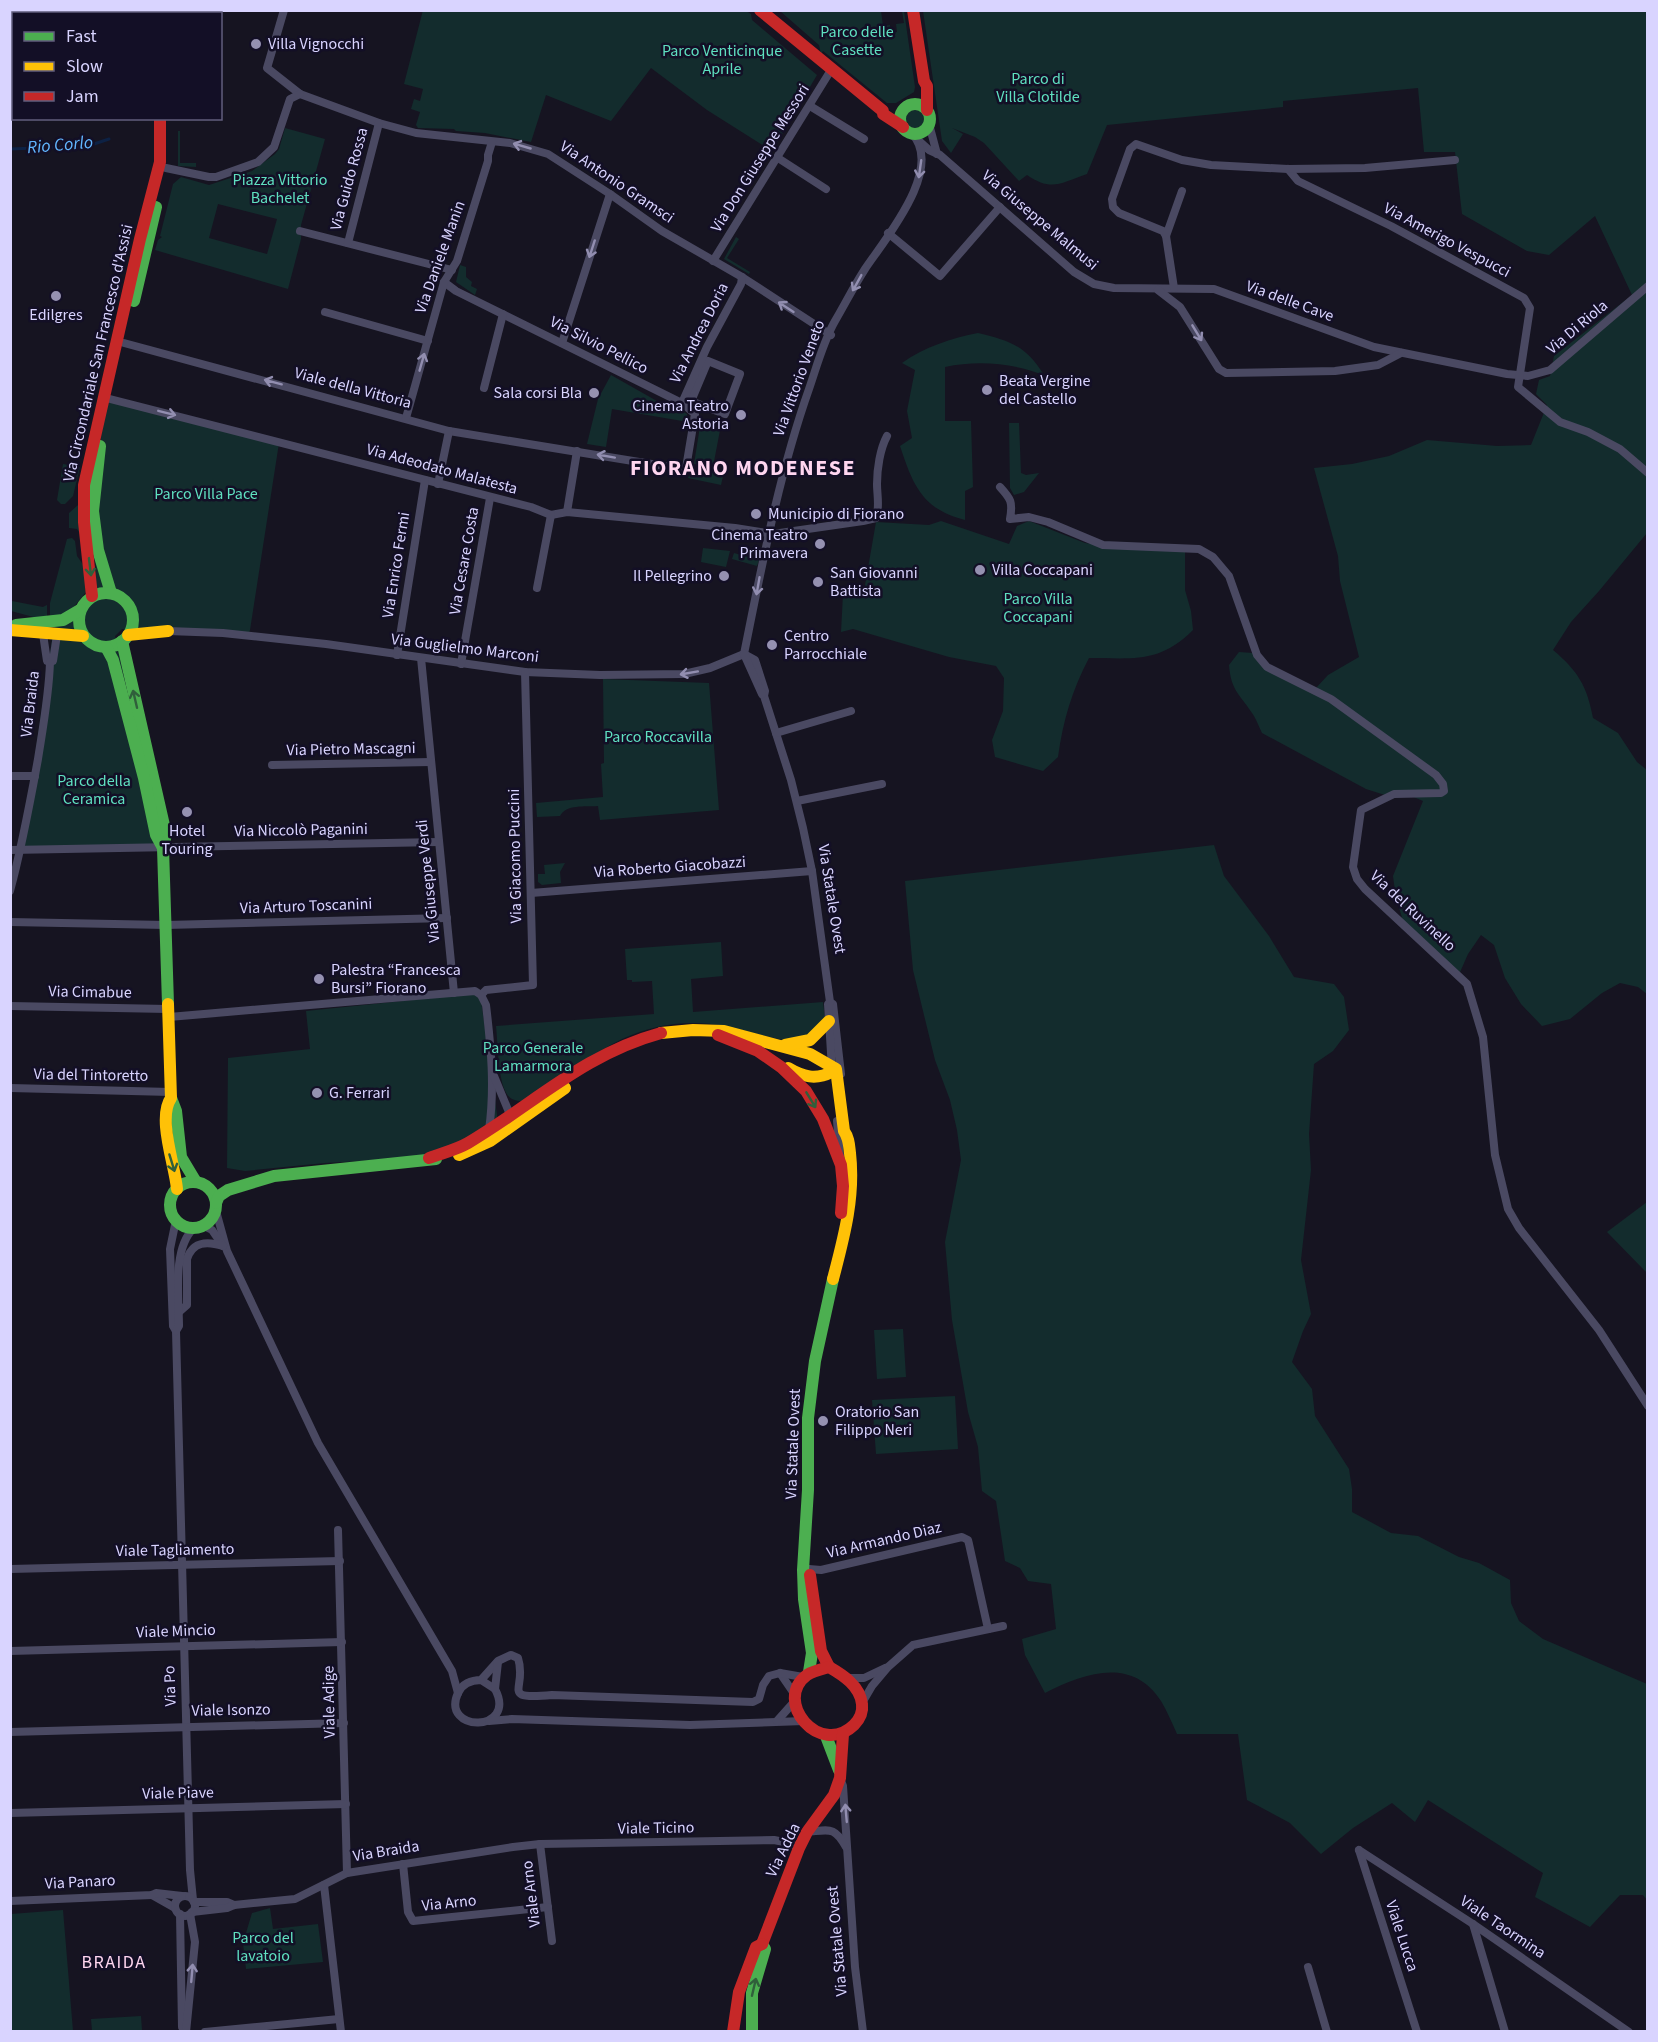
<svg xmlns="http://www.w3.org/2000/svg" width="1658" height="2042" font-family="'Source Sans 3',sans-serif">
<style>
.green{fill:#132c2d;fill-rule:evenodd}
.lines{fill:none;stroke-linecap:round;stroke-linejoin:round}
.stream{stroke:#0d2144;stroke-width:3}
.street{stroke:#4a4962;stroke-width:8}
.fast{stroke:#4caf50;stroke-width:12}
.slow{stroke:#ffc107;stroke-width:12}
.jam{stroke:#c62828;stroke-width:12}
.oneway{stroke:#928eb0}
.oneway2{stroke:#305f3b}
.poi-dot{fill:#9591b1;stroke:#130f26;stroke-width:2}
.labels{text-anchor:middle;dominant-baseline:central;stroke-width:5;stroke-linejoin:round;paint-order:stroke}
.park-label{font-size:16px;fill:#5fe0c0;stroke:#130f26}
.poi-label{font-size:16px;fill:#d9d4ff;stroke:#130f26;text-anchor:start}
.street-label{font-size:16px;fill:#d9d4ff;stroke:#130f26}
.water-label{font-size:18px;font-style:italic;fill:#62b6ff;stroke:#130f26}
.neighbourhood-label{font-size:18px;letter-spacing:1.5px;fill:#ffd6f0;stroke:#130f26}
.district-label{font-size:22px;font-weight:bold;letter-spacing:1.5px;fill:#ffd6f0;stroke:#130f26}
</style>
<rect width="100%" height="100%" fill="#161421"/>
<g class="green">
<path d="M423 10 746 11 751 14 752 20 817 75 772 151 707 110 651 68 611 121 546 95 531 142 485 133 456 131 454 129 418 128 416 125 420 112 411 109 414 99 420 101 423 89 404 84Z"/>
<path d="M780 11H881L883 26 890 25 891 33 897 32 896 24 904 23 902 11H904L915 87 914 92 896 103H887L823 51 821 54 819 45Z"/>
<path d="M923 11H1647V533L1599 591 1571 622 1553 650C1578 671 1587 686 1593 718L1618 733 1637 762 1647 770V994L1638 987 1620 983 1602 993 1570 1019 1542 1026 1521 1004 1505 978 1494 945 1481 935 1468 954 1457 979 1405 927 1396 898 1393 876 1423 801 1409 795 1388 796 1366 789 1262 733C1259 727 1257 721 1254 716 1241 695 1231 692 1229 665L1239 652 1253 653 1274 670 1316 688 1328 675 1359 657 1340 581 1338 556 1314 468 1352 464 1389 456 1427 440 1497 446 1531 445 1547 405 1536 394 1539 380 1550 376 1554 356 1632 295 1595 216 1549 255 1527 251 1462 214 1455 152H1424L1418 88 1283 101V107L1107 125 1087 174C1060 183 1052 192 1027 175L1019 181 984 143 975 137 952 128 963 134 951 153 942 141Z"/>
<circle cx="915" cy="119" r="9"/>
<path d="M285 128 325 139 301 225V239L288 289 155 250 158 240 162 237 160 236 173 184 181 177 209 185 252 171 275 154 279 149ZM218 204 277 219 267 254 209 238Z"/>
<path d="M178 131H180V163H196V167L178 166Z"/>
<path d="M736 237 739 239 727 258 750 272 749 274 724 259Z"/>
<path d="M460 265 466 267V277L472 282 471 286 477 289 475 295 456 282Z"/>
<path d="M978 333C1011 341 1026 346 1044 375 1012 363 978 360 945 367V421H971L973 487 965 491V520C922 509 913 485 900 446L912 438 907 411 915 370 902 363C924 347 952 338 978 333Z"/>
<path d="M611 375 671 409 677 408 687 414 688 422 612 409 606 447 587 444 598 399Z"/>
<path d="M107 401 279 443 250 630 249 633 122 629 115 636 162 846 21 850 54 626 84 617 96 569 88 515Z"/>
<path d="M701 420 720 430 713 467 694 464Z"/>
<path d="M1009 423H1019L1021 473 1026 475 1039 473 1024 492 1014 495 1010 488Z"/>
<path d="M63 464 80 467 73 496 65 504H61L57 500Z"/>
<path d="M692 469 724 472 721 485 688 478Z"/>
<path d="M78 505 81 535 77 529 69 528V513Z"/>
<path d="M941 521 1009 544 1017 526 1029 521 1085 543 1128 549 1185 547V590L1191 611 1193 630C1159 664 1132 658 1089 658 1072 690 1063 721 1058 757L1043 771 995 757 992 740 1003 711 1004 678 996 666 949 657 853 629 841 632 843 594 860 596 864 591 876 522 929 525Z"/>
<path d="M72 538 75 541 77 556 84 566 86 592 68 614 50 617V603L67 539Z"/>
<path d="M703 548 730 551 726 567 701 562Z"/>
<path d="M734 553 759 560 757 566 732 559Z"/>
<path d="M12 601 43 607 47 605V618H37L11 611Z"/>
<path d="M603 679 709 683 719 810 600 820 598 806C585 807 566 804 560 816L537 817 536 803 603 797 601 764 604 763Z"/>
<path d="M1214 845 1224 876 1269 936 1294 977 1334 984 1344 997 1349 1030 1333 1051 1314 1064 1309 1134 1311 1170 1301 1260 1311 1314 1303 1331 1292 1362 1312 1389 1315 1416 1349 1469 1352 1489V1512L1391 1533 1418 1536 1459 1557 1479 1563 1510 1580 1511 1603 1519 1621 1543 1639 1647 1684V1900L1643 1895H1620L1590 1927 1535 1897 1543 1873 1428 1800 1415 1822 1392 1803 1353 1828 1321 1854 1290 1823 1247 1800 1238 1734H1177C1172 1723 1167 1711 1161 1701 1132 1656 1084 1673 1045 1693L1025 1655 1022 1639 1056 1629 1051 1584 1028 1581 1020 1568 1005 1561 996 1501 982 1491 978 1447 968 1412 952 1320 945 1242 961 1160 957 1130 950 1100 935 1060 913 970 905 881Z"/>
<path d="M565 863 560 872 561 883 542 885 538 882V874H545L544 865Z"/>
<path d="M721 942 723 976 691 979 693 1012 823 1002 825 1018C820 1023 813 1034 806 1038 789 1047 745 1029 725 1026 704 1022 678 1022 657 1027 609 1037 570 1073 531 1101 524 1101 518 1102 512 1099 497 1091 498 1042 496 1026L654 1014 652 981 632 982V980H627L625 949Z"/>
<path d="M480 993 499 1129 436 1157 325 1163 245 1171 227 1168 228 1058 310 1049 306 1011Z"/>
<path d="M1647 1202V1273L1607 1232Z"/>
<path d="M903 1329 906 1377 877 1379 874 1330Z"/>
<path d="M955 1396 958 1449 876 1454 872 1400Z"/>
<path d="M270 1908 273 1929 318 1924 323 1962 246 1969 243 1943 252 1913Z"/>
<path d="M63 1910 73 2031H11V1914Z"/>
<path d="M141 2016 142 2031H92L91 2019Z"/>
</g>
<g class="lines">
<path class="stream" d="M10 149 88 146 109 139"/>
<g class="street">
<path d="M284 10 267 68 300 94 379 123 416 133 510 143 548 154 610 194 662 231 742 277 831 335"/>
<path d="M810 106 864 139"/>
<path d="M929 124 937 154"/>
<path d="M919 141 929 150 940 155 1074 272 1094 284 1114 288 1214 289 1374 347 1507 374 1528 376 1550 370 1648 286"/>
<path d="M778 158 826 189"/>
<path d="M166 168 209 177H216L258 162 274 147 290 99 300 94"/>
<path d="M1288 169 1298 181 1391 226 1524 298 1530 308 1518 387 1560 422 1588 432 1620 449 1648 473"/>
<path d="M300 231 452 270"/>
<path d="M888 233 940 276 1000 207"/>
<path d="M1166 236 1163 231 1119 213 1113 207 1112 199 1130 149 1136 144 1182 160 1211 165 1288 169 1365 168 1455 160"/>
<path d="M348 243 379 123"/>
<path d="M713 261 831 70"/>
<path d="M1174 288 1166 236 1182 191"/>
<path d="M1158 290 1180 307 1219 369 1226 373 1335 371 1378 365 1401 353"/>
<path d="M325 312 428 341"/>
<path d="M124 343 449 431 682 469 686 468 695 414 682 403 456 291 444 282"/>
<path d="M562 343 610 194"/>
<path d="M708 361 740 374 725 414 693 402 692 399Z"/>
<path d="M484 388 503 314"/>
<path d="M110 399 531 507 551 515 567 512 735 528 773 534 863 521 876 518C880 507 877 495 877 484 877 469 880 449 887 436"/>
<path d="M682 403 707 347 741 284 742 277"/>
<path d="M406 418 444 282 457 261 488 161V155L492 142"/>
<path d="M438 484 449 431"/>
<path d="M1000 487C1011 499 1013 502 1010 519L1029 517 1048 522 1103 545 1199 549 1213 557 1229 576 1257 655 1267 667 1331 699 1436 775 1443 784 1444 791 1441 793 1394 794 1361 810 1353 867 1357 879 1365 889 1467 984 1483 1037 1495 1155 1508 1209 1519 1228 1599 1330 1648 1406"/>
<path d="M567 512 577 451"/>
<path d="M537 588 551 515"/>
<path d="M168 631 223 633 326 644 525 672 600 675 684 674 710 668 744 654 755 660 765 691 764 696 791 780 803 828 812 871 830 1002 833 1004 841 1074"/>
<path d="M43 634 47 661 50 662"/>
<path d="M744 654C762 565 779 474 809 389 817 366 823 342 835 321 845 304 854 286 865 269 885 239 946 167 911 133"/>
<path d="M744 654 762 694"/>
<path d="M397 655 425 480"/>
<path d="M421 658 454 993"/>
<path d="M461 664 490 498"/>
<path d="M776 733 851 711"/>
<path d="M272 765 431 762"/>
<path d="M10 776H35"/>
<path d="M797 801 882 784"/>
<path d="M10 850 439 842"/>
<path d="M10 891C22 847 30 803 38 759 43 727 49 695 50 662L53 661 57 635"/>
<path d="M531 893 812 871"/>
<path d="M10 922 166 925 447 918"/>
<path d="M481 995 486 990 533 985 525 672"/>
<path d="M830 1002 828 1004 832 1069"/>
<path d="M10 1006 168 1009"/>
<path d="M169 1017 475 991 481 995 486 1005C491 1047 495 1087 489 1130"/>
<path d="M494 1076 511 1117"/>
<path d="M10 1088 171 1092"/>
<path d="M837 1121 840 1156"/>
<path d="M216 1211 227 1251 318 1443 452 1671 458 1693"/>
<path d="M176 1220 170 1249 173 1326 176 1331 190 1870 193 1900"/>
<path d="M204 1226 212 1230 223 1246"/>
<path d="M179 1312 187 1305V1259C193 1241 207 1241 223 1246"/>
<path d="M176 1331 179 1326C179 1298 172 1248 194 1228"/>
<path d="M338 1530 347 1873"/>
<path d="M10 1569 340 1561"/>
<path d="M809 1569 821 1570 962 1537 968 1540 969 1544 988 1629"/>
<path d="M10 1651 342 1642"/>
<path d="M780 1673 793 1692"/>
<path d="M847 1678H864L885 1668"/>
<path d="M481 1680 495 1689C518 1733 440 1733 458 1693 462 1684 471 1680 481 1680L498 1661 511 1655 518 1658C528 1689 498 1700 552 1695L753 1702 759 1699 763 1685 769 1676 780 1673 803 1677"/>
<path d="M495 1689 498 1662"/>
<path d="M862 1703 872 1686 888 1667 913 1645 1003 1626"/>
<path d="M489 1721 512 1719 690 1725 804 1721"/>
<path d="M777 1721 794 1702"/>
<path d="M10 1732 344 1723"/>
<path d="M840 1778 843 1786 855 1967 863 2032"/>
<path d="M10 1813 346 1804"/>
<path d="M807 1832C830 1830 834 1826 846 1847"/>
<path d="M540 1844 552 1941"/>
<path d="M1359 1850 1473 1924 1629 2032"/>
<path d="M1359 1850 1417 2032"/>
<path d="M403 1864 408 1912 413 1921 548 1907"/>
<path d="M324 1885 341 2032"/>
<path d="M152 1895 175 1908"/>
<circle cx="185" cy="1906" r="10"/>
<path d="M10 1901 152 1895 156 1893 182 1896"/>
<path d="M194 1902H227L234 1905"/>
<path d="M192 1912 227 1908 234 1905 295 1899 347 1873 513 1847 540 1844 774 1840 789 1843 799 1848"/>
<path d="M180 1914 182 2027"/>
<path d="M1473 1924 1505 2032"/>
<path d="M1308 1967 1327 2032"/>
<path d="M186 2032 195 1942 190 1914"/>
<path d="M205 2032 339 2019"/>
</g>
<g class="fast">
<path d="M185 14 186 10"/>
<path d="M10 21H14"/>
<circle cx="915" cy="119" r="15"/>
<path d="M134 301 156 207"/>
<path d="M100 446 93 511 98 550 111 593"/>
<circle cx="106" cy="620" r="27"/>
<path d="M16 625 63 620 80 610"/>
<path d="M122 641 166 834 163 848 168 1004"/>
<path d="M106 647 113 660 144 778 156 835 163 848"/>
<path d="M171 1098 176 1111 181 1157 196 1182"/>
<circle cx="193" cy="1205" r="23"/>
<path d="M216 1203 219 1196 228 1190 274 1176 436 1159"/>
<path d="M809 1672 812 1653 804 1599 803 1570 808 1490V1418L815 1361 833 1279"/>
<path d="M826 1736 839 1770"/>
<path d="M752 2032V1993L765 1949 762 1944"/>
</g>
<g class="slow">
<path d="M112 14 118 10"/>
<path d="M10 630 83 636"/>
<path d="M128 635 168 631"/>
<path d="M168 1004 171 1098C157 1118 175 1165 177 1189"/>
<path d="M661 1033 693 1030 724 1031 810 1054 836 1069 844 1131C849 1138 849 1145 850 1153 855 1197 844 1237 833 1279"/>
<path d="M785 1045 810 1040 829 1021"/>
<path d="M788 1068C803 1077 816 1080 832 1072"/>
<path d="M459 1155 490 1141 565 1088"/>
</g>
<g class="jam">
<path d="M133 10V14"/>
<path d="M760 10 883 111V114L903 127"/>
<path d="M913 10 924 81 927 86V110"/>
<path d="M92 596 84 522V485L140 239 160 162V118"/>
<path d="M718 1035 758 1051 781 1067 806 1091 823 1119 841 1165 843 1186 841 1213"/>
<path d="M429 1158C442 1153 456 1150 468 1143 534 1104 584 1054 661 1033"/>
<path d="M810 1575 821 1651 829 1667"/>
<path d="M829 1667C843 1675 860 1686 862 1704 863 1712 860 1719 854 1725 820 1758 772 1701 807 1675 813 1671 822 1669 829 1667Z"/>
<path d="M762 1944 799 1848 807 1832 834 1795 840 1778 843 1734"/>
<path d="M733 2032 739 1992 756 1947 762 1944"/>
</g>
</g>
<defs><path id="oneway-shaft" d="M-6 0H5M1.5-3L5.5 0L1.5 3" fill="none" stroke-width="1.6" stroke-linecap="round" stroke-linejoin="round" transform="scale(1.5)"/></defs>
<g class="oneway">
<use href="#oneway-shaft" transform="translate(522 146) rotate(-164)"/>
<use href="#oneway-shaft" transform="translate(920 169) rotate(98)"/>
<use href="#oneway-shaft" transform="translate(592 249) rotate(108)"/>
<use href="#oneway-shaft" transform="translate(857 283) rotate(119)"/>
<use href="#oneway-shaft" transform="translate(786 307) rotate(-147)"/>
<use href="#oneway-shaft" transform="translate(1197 333) rotate(59)"/>
<use href="#oneway-shaft" transform="translate(422 362) rotate(-74)"/>
<use href="#oneway-shaft" transform="translate(273 382) rotate(-165)"/>
<use href="#oneway-shaft" transform="translate(167 413) rotate(14)"/>
<use href="#oneway-shaft" transform="translate(606 456) rotate(-170)"/>
<use href="#oneway-shaft" transform="translate(758 586) rotate(100)"/>
<use href="#oneway-shaft" transform="translate(689 673) rotate(170)"/>
<use href="#oneway-shaft" transform="translate(846 1813) rotate(-95)"/>
<use href="#oneway-shaft" transform="translate(192 1973) rotate(-85)"/>
</g>
<g class="oneway2">
<use href="#oneway-shaft" transform="translate(90 567) rotate(83)"/>
<use href="#oneway-shaft" transform="translate(135 699) rotate(-103)"/>
<use href="#oneway-shaft" transform="translate(811 1100) rotate(59)"/>
<use href="#oneway-shaft" transform="translate(172 1163) rotate(73)"/>
<use href="#oneway-shaft" transform="translate(754 1987) rotate(-77)"/>
</g>
<g class="poi-dot">
<circle cx="256" cy="44" r="6"/>
<circle cx="56" cy="296" r="6"/>
<circle cx="987" cy="390" r="6"/>
<circle cx="594" cy="393" r="6"/>
<circle cx="741" cy="415" r="6"/>
<circle cx="756" cy="514" r="6"/>
<circle cx="820" cy="544" r="6"/>
<circle cx="980" cy="570" r="6"/>
<circle cx="724" cy="576" r="6"/>
<circle cx="818" cy="582" r="6"/>
<circle cx="772" cy="645" r="6"/>
<circle cx="187" cy="812" r="6"/>
<circle cx="319" cy="979" r="6"/>
<circle cx="317" cy="1093" r="6"/>
<circle cx="823" cy="1421" r="6"/>
</g>
<g class="labels">
<g class="park-label">
<text x="857" y="32">Parco delle<tspan x="857" dy="18">Casette</tspan></text>
<text x="722" y="51">Parco Venticinque<tspan x="722" dy="18">Aprile</tspan></text>
<text x="1038" y="79">Parco di<tspan x="1038" dy="18">Villa Clotilde</tspan></text>
<text x="280" y="180">Piazza Vittorio<tspan x="280" dy="18">Bachelet</tspan></text>
<text x="206" y="494">Parco Villa Pace</text>
<text x="1038" y="599">Parco Villa<tspan x="1038" dy="18">Coccapani</tspan></text>
<text x="658" y="737">Parco Roccavilla</text>
<text x="94" y="781">Parco della<tspan x="94" dy="18">Ceramica</tspan></text>
<text x="533" y="1048">Parco Generale<tspan x="533" dy="18">Lamarmora</tspan></text>
<text x="263" y="1938">Parco del<tspan x="263" dy="18">lavatoio</tspan></text>
</g>
<g class="poi-label">
<text x="268" y="44">Villa Vignocchi</text>
<text x="56" y="315" text-anchor="middle">Edilgres</text>
<text x="999" y="381">Beata Vergine<tspan x="999" dy="18">del Castello</tspan></text>
<text x="582" y="393" text-anchor="end">Sala corsi Bla</text>
<text x="729" y="406" text-anchor="end">Cinema Teatro<tspan x="729" dy="18">Astoria</tspan></text>
<text x="768" y="514">Municipio di Fiorano</text>
<text x="808" y="535" text-anchor="end">Cinema Teatro<tspan x="808" dy="18">Primavera</tspan></text>
<text x="992" y="570">Villa Coccapani</text>
<text x="830" y="573">San Giovanni<tspan x="830" dy="18">Battista</tspan></text>
<text x="712" y="576" text-anchor="end">Il Pellegrino</text>
<text x="784" y="636">Centro<tspan x="784" dy="18">Parrocchiale</tspan></text>
<text x="187" y="831" text-anchor="middle">Hotel<tspan x="187" dy="18">Touring</tspan></text>
<text x="331" y="970">Palestra “Francesca<tspan x="331" dy="18">Bursi” Fiorano</tspan></text>
<text x="329" y="1093">G. Ferrari</text>
<text x="835" y="1412">Oratorio San<tspan x="835" dy="18">Filippo Neri</tspan></text>
</g>
<g class="street-label">
<text transform="translate(760 158) rotate(-58)">Via Don Giuseppe Messori</text>
<text transform="translate(349 179) rotate(-75)">Via Guido Rossa</text>
<text transform="translate(617 182) rotate(34)">Via Antonio Gramsci</text>
<text transform="translate(1040 220) rotate(40)">Via Giuseppe Malmusi</text>
<text transform="translate(1447 240) rotate(28)">Via Amerigo Vespucci</text>
<text transform="translate(440 257) rotate(-70)">Via Daniele Manin</text>
<text transform="translate(1290 301) rotate(20)">Via delle Cave</text>
<text transform="translate(1577 327) rotate(-40)">Via Di Riola</text>
<text transform="translate(699 333) rotate(-63)">Via Andrea Doria</text>
<text transform="translate(599 345) rotate(27)">Via Silvio Pellico</text>
<text transform="translate(98 353) rotate(-77)">Via Circondariale San Francesco d'Assisi</text>
<text transform="translate(799 378) rotate(-70)">Via Vittorio Veneto</text>
<text transform="translate(353 388) rotate(15)">Viale della Vittoria</text>
<text transform="translate(442 469) rotate(15)">Via Adeodato Malatesta</text>
<text transform="translate(464 561) rotate(-80)">Via Cesare Costa</text>
<text transform="translate(396 565) rotate(-81)">Via Enrico Fermi</text>
<text transform="translate(465 648) rotate(7)">Via Guglielmo Marconi</text>
<text transform="translate(30 704) rotate(-83)">Via Braida</text>
<text transform="translate(351 749) rotate(-1)">Via Pietro Mascagni</text>
<text transform="translate(301 830) rotate(-1)">Via Niccolò Paganini</text>
<text transform="translate(515 856) rotate(-91)">Via Giacomo Puccini</text>
<text transform="translate(670 867) rotate(-4)">Via Roberto Giacobazzi</text>
<text transform="translate(428 881) rotate(-96)">Via Giuseppe Verdi</text>
<text transform="translate(832 899) rotate(81)">Via Statale Ovest</text>
<text transform="translate(306 906) rotate(-2)">Via Arturo Toscanini</text>
<text transform="translate(1413 911) rotate(43)">Via del Ruvinello</text>
<text transform="translate(90 992) rotate(1)">Via Cimabue</text>
<text transform="translate(91 1075) rotate(1)">Via del Tintoretto</text>
<text transform="translate(793 1444) rotate(-88)">Via Statale Ovest</text>
<text transform="translate(884 1540) rotate(-13)">Via Armando Diaz</text>
<text transform="translate(175 1550) rotate(-1)">Viale Tagliamento</text>
<text transform="translate(176 1631) rotate(-2)">Viale Mincio</text>
<text transform="translate(170 1686) rotate(-92)">Via Po</text>
<text transform="translate(329 1702) rotate(-91)">Viale Adige</text>
<text transform="translate(231 1710) rotate(-1)">Viale Isonzo</text>
<text transform="translate(178 1793) rotate(-1)">Viale Piave</text>
<text transform="translate(656 1828) rotate(-1)">Viale Ticino</text>
<text transform="translate(783 1850) rotate(-64)">Via Adda</text>
<text transform="translate(386 1851) rotate(-9)">Via Braida</text>
<text transform="translate(80 1882) rotate(-3)">Via Panaro</text>
<text transform="translate(531 1894) rotate(-97)">Viale Arno</text>
<text transform="translate(449 1903) rotate(-6)">Via Arno</text>
<text transform="translate(1503 1927) rotate(34)">Viale Taormina</text>
<text transform="translate(1402 1936) rotate(72)">Viale Lucca</text>
<text transform="translate(837 1941) rotate(-95)">Via Statale Ovest</text>
</g>
<g class="water-label">
<text transform="translate(60 145) rotate(-5)">Rio Corlo</text>
</g>
<g class="neighbourhood-label">
<text x="114" y="1962">BRAIDA</text>
</g>
<g class="district-label">
<text x="743" y="468">FIORANO MODENESE</text>
</g>
</g>
<rect width="1658" height="2042" fill="none" stroke="#d9d4ff" stroke-width="24"/>
<rect x="12" y="12" width="210" height="108" fill="#130f26" stroke="#625e7d" stroke-width="1.5"/>
<rect x="24" y="32" width="30" height="9" fill="#4caf50" stroke="#625e7d" stroke-width="1.5"/>
<text x="66" y="42" font-size="18" fill="#d9d4ff">Fast</text>
<rect x="24" y="62" width="30" height="9" fill="#ffc107" stroke="#625e7d" stroke-width="1.5"/>
<text x="66" y="72" font-size="18" fill="#d9d4ff">Slow</text>
<rect x="24" y="92" width="30" height="9" fill="#c62828" stroke="#625e7d" stroke-width="1.5"/>
<text x="66" y="102" font-size="18" fill="#d9d4ff">Jam</text>
</svg>
